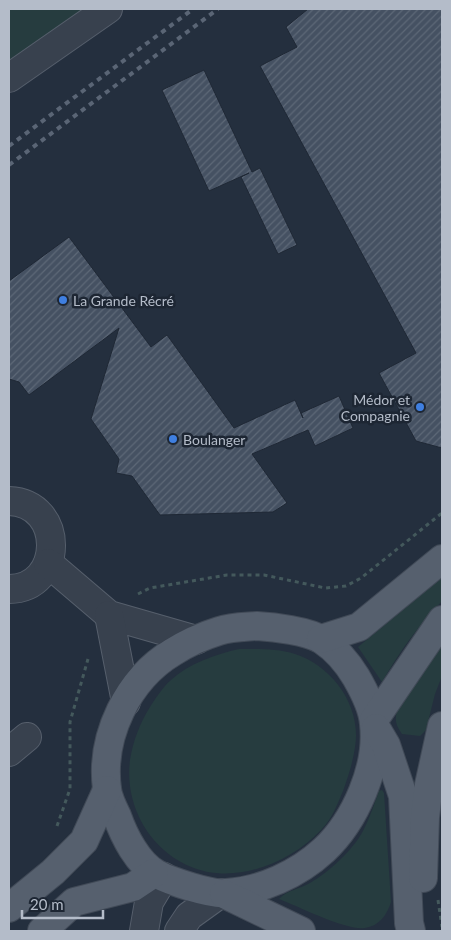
<svg xmlns="http://www.w3.org/2000/svg" width="451" height="940" font-family="Lato,sans-serif">
<style>
.green{fill:#263c3f}
.building{fill:url(#building-hatch);stroke:#1f2835}
.lines{fill:none;stroke-linecap:round;stroke-linejoin:round}
.minor-casing{stroke:#565f6c;stroke-width:30}
.major-casing{stroke:#414a57;stroke-width:30}
.path{stroke:#44595c;stroke-width:3;stroke-dasharray:4 4;stroke-linecap:butt}
.minor{stroke:#38414e;stroke-width:28}
.major{stroke:#56606e;stroke-width:28}
.rail{stroke:#5a6575;stroke-width:4;stroke-dasharray:5 5;stroke-linecap:butt}
.shop-dot{fill:#3f7fe0;stroke:#1d2633;stroke-width:2}
.labels{text-anchor:middle;dominant-baseline:central;stroke-width:5;stroke-linejoin:round;paint-order:stroke}
.poi-label{font-size:14px;fill:#b4bcc9;stroke:#1d2633;text-anchor:start}
</style>
<defs>
<pattern id="building-hatch" width="6" height="6" patternUnits="userSpaceOnUse" patternTransform="scale(1.25)"><rect width="6" height="6" fill="#455162"/><path d="M-1 1l2-2M0 6l6-6M5 7l2-2" fill="none" stroke="#5d6877"/></pattern>
</defs>
<rect width="100%" height="100%" fill="#242f3e"/>
<g class="green">
<path d="M9 9H93L9 71Z"/>
<path d="M442 578V601C418 626 400 651 382 682L358 647Z"/>
<path d="M442 638V676L435 694 426 730 420 736 402 734C398 728 395 723 396 716 397 700 432 653 442 638Z"/>
<path d="M239 649C257 649 277 648 295 654 332 666 362 706 355 747 353 762 348 777 343 791 337 805 332 819 321 830 296 857 253 877 216 873 161 867 123 814 130 760 133 741 140 723 150 707 156 698 162 688 171 680 190 663 214 655 239 649Z"/>
<path d="M382 790 384 793 391 902C387 915 379 926 365 928 346 931 298 906 279 899 287 890 300 889 310 883 329 872 353 850 363 831 370 818 374 804 379 791Z"/>
</g>
<g class="building">
<path d="M308 9H442V448L416 441 379 373 416 353 260 66 297 47 286 27Z"/>
<path d="M204 70 252 172 260 168 297 245 278 254 241 177 249 173 209 191 162 90Z"/>
<path d="M69 237 151 347 167 335 234 428 295 400 303 418 301 413 339 396 353 428 315 446 308 430 252 454 287 503 273 512 160 515 132 476 116 473 119 459 91 419 119 328 29 395 19 382 9 379V281Z"/>
</g>
<g class="lines">
<defs>
<g id="minor">
<path d="M9 78 108 9"/>
<path d="M9 501C66 503 64 589 9 589"/>
<path d="M48 563 109 615 196 640"/>
<path d="M109 615 126 702"/>
<path d="M9 752 27 737"/>
<path d="M144 931 149 902 164 877"/>
<path d="M179 931 189 916 221 893"/>
</g>
<g id="major">
<path d="M257 626C274 627 308 631 322 640 337 650 347 662 356 677 364 691 373 708 374 724 379 767 355 821 324 850 298 874 261 891 226 893 211 895 170 881 157 874 138 864 124 836 117 816 113 808 108 798 107 789 100 736 128 679 173 652 187 643 203 636 219 631 231 627 245 627 257 626Z"/>
<path d="M321 639 359 627 442 559"/>
<path d="M374 720 442 620"/>
<path d="M376 728 386 745 403 796 409 923 411 931"/>
<path d="M423 878 425 817 429 785 442 726"/>
<path d="M224 894 301 931"/>
<path d="M9 908 53 872 84 841 107 790"/>
<path d="M42 931 74 902 133 887 154 873"/>
</g>
</defs>
<use href="#minor" class="minor-casing"/>
<use href="#major" class="major-casing"/>
<g class="path">
<path d="M138 594 150 588 227 575H264L325 588 346 586 361 578 442 513"/>
<path d="M57 826 70 789V722L88 659"/>
<path d="M438 900 442 927"/>
</g>
<use href="#minor" class="minor"/>
<use href="#major" class="major"/>
<g class="rail">
<path d="M9 146 193 9"/>
<path d="M9 165 218 9"/>
</g>
</g>
<g class="shop-dot">
<circle cx="63" cy="300" r="5"/>
<circle cx="420" cy="407" r="5"/>
<circle cx="173" cy="439" r="5"/>
</g>
<g class="labels">
<g class="poi-label">
<text x="73" y="300">La Grande Récré</text>
<text x="410" y="399" text-anchor="end">Médor et<tspan x="410" dy="16">Compagnie</tspan></text>
<text x="183" y="439">Boulanger</text>
</g>
</g>
<rect width="451" height="940" fill="none" stroke="#b4bcc9" stroke-width="20"/>
<path d="M22 910v8h81v-8" fill="none" stroke="#b4bcc9" stroke-width="2.5"/>
<text x="30" y="910" font-size="15" fill="#b4bcc9" stroke="#1d2633" stroke-width="4" paint-order="stroke">20 m</text>
</svg>
